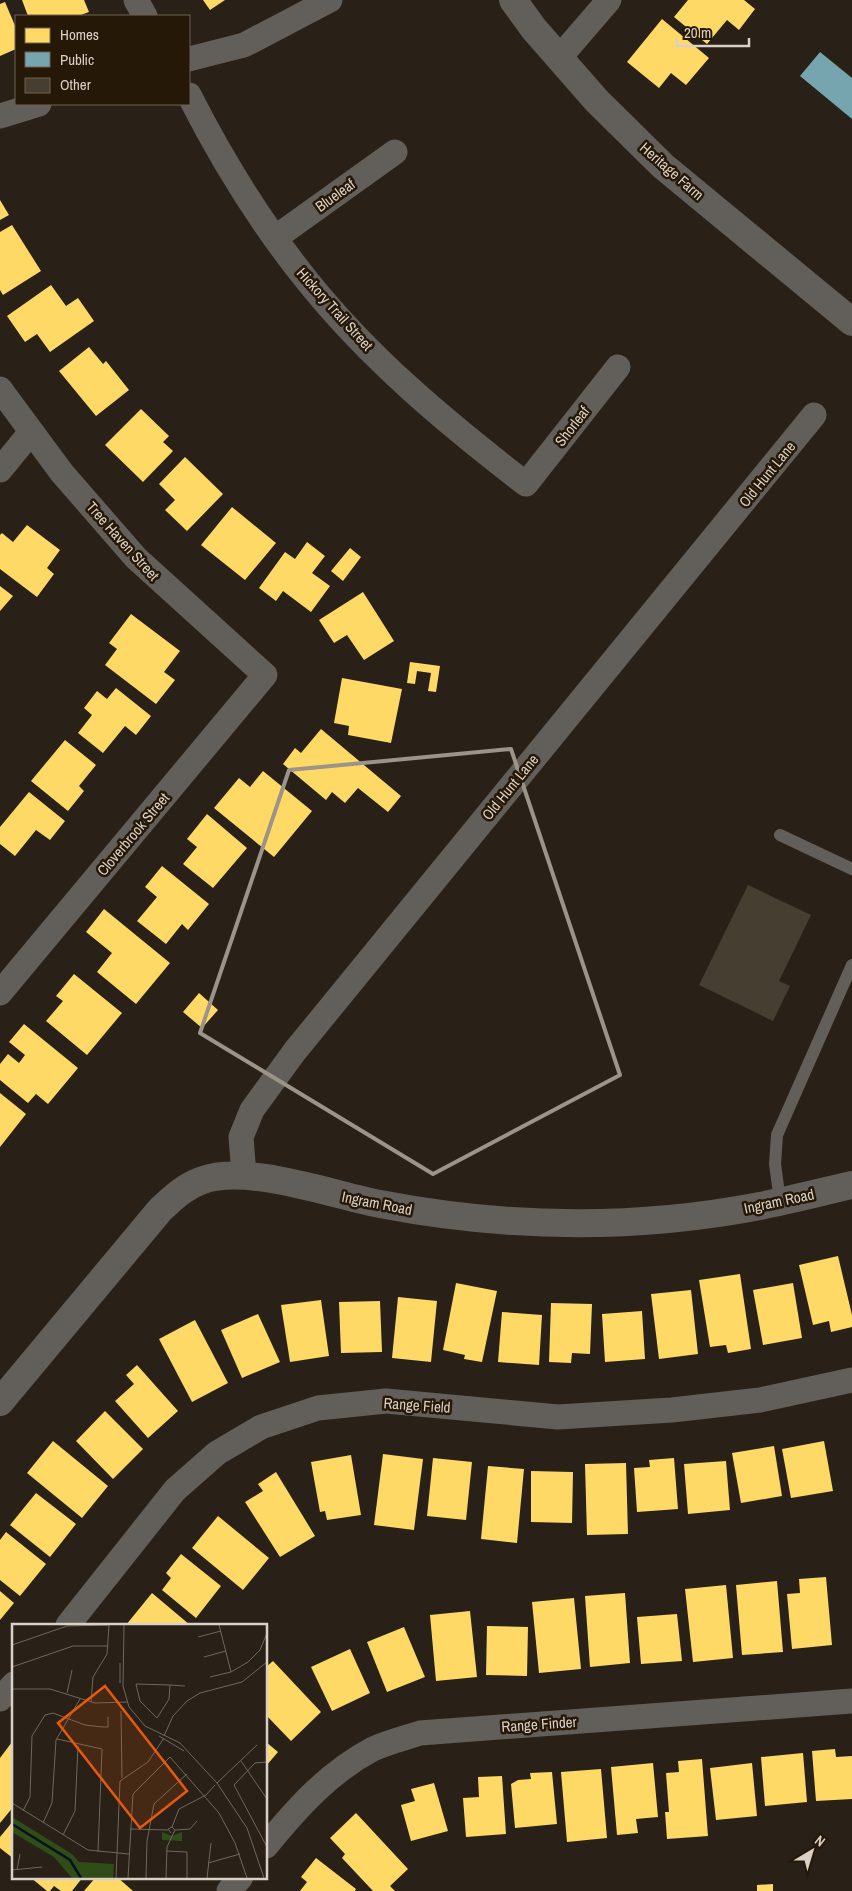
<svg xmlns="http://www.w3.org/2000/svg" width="852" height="1891" font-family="'Archivo Narrow',sans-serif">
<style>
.homes{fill:#ffd966}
.public{fill:#76a5af}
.building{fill:#473e32}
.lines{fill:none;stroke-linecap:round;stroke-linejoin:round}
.service{stroke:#625e5a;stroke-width:12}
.minor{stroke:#625e5a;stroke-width:25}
.tertiary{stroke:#625e5a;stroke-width:28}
.marked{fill:none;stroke:#9c9389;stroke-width:4;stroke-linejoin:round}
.labels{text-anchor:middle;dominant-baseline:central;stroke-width:5;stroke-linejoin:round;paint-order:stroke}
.street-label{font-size:15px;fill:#dad0c6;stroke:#261807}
.inset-river{fill:none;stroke:#051222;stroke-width:2.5}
.inset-road{fill:none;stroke:#70675d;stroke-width:1}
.view{fill:#e8590c;fill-opacity:0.15;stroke:#e8590c;stroke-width:2.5}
.inset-edge{fill:none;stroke:#dad0c6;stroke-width:2.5}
</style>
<rect width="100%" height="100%" fill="#292117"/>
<g class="homes">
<path d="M22 0H84L89 12 78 16H28Z"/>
<path d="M203 0H225L210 10Z"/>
<path d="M688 0H744L755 9 739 30 727 20 707 44 674 17Z"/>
<path d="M5 2 16 28V49L0 56V4Z"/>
<path d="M662 19 709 58 686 85 671 73 659 88 627 62Z"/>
<path d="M0 200 9 215 0 220Z"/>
<path d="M12 225 41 271 3 295 0 290V232Z"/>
<path d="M51 285 66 306 78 298 94 321 50 352 37 334 25 342 7 316Z"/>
<path d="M89 347 103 364 106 361 129 390 96 416 59 371Z"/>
<path d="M141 409 169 436 163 442 173 451 143 482 105 445Z"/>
<path d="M185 457 223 494 187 531 165 510 175 500 159 484Z"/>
<path d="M232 507 276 543 245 580 201 545Z"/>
<path d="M27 525 60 550 47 568 54 574 37 597 0 569V535L2 533 13 542Z"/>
<path d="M307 542 325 556 312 573 330 586 311 612 283 591 276 601 259 588 285 552 295 559Z"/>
<path d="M350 548 361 557 343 581 331 571Z"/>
<path d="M0 586 13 596 0 611Z"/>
<path d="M363 592 394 641 364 660 347 635 334 643 319 620Z"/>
<path d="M131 614 180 651 164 672 175 680 156 704 105 665 117 649 109 643Z"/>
<path d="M410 662 440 666 436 692 428 691 431 673 417 671 415 684 407 683Z"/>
<path d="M342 678 402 689 391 743 348 735 349 726 334 723Z"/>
<path d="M116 688 151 716 136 735 125 726 103 753 78 733 92 715 84 708 97 691 107 699Z"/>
<path d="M321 729 401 796 388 812 358 788 345 803 332 792 326 800 283 764 295 748 301 753Z"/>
<path d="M65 740 96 765 79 786 84 791 68 811 31 781Z"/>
<path d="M263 771 312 811 274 857 214 808 239 778 250 787Z"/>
<path d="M29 792 65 821 50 840 36 830 15 856 0 844V827Z"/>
<path d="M207 814 247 848 213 888 183 864 197 847 187 839Z"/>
<path d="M162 866 209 904 188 930 182 924 166 944 137 921 157 897 145 887Z"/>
<path d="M104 909 170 963 136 1004 97 972 112 953 86 932Z"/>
<path d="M74 974 122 1013 87 1055 46 1021 63 1001 56 996Z"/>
<path d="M199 993 218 1010 202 1028 183 1012Z"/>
<path d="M24 1024 78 1068 48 1104 36 1094 28 1103 0 1080V1064L8 1054 19 1063 25 1055 9 1042Z"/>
<path d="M0 1093 26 1114 0 1147Z"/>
<path d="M838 1256 852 1315V1327L831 1332 829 1321 813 1325 799 1265Z"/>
<path d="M740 1274 751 1349 728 1353 726 1345 710 1347 699 1280Z"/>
<path d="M456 1283 497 1291 482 1362 464 1359 465 1355 443 1350Z"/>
<path d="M793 1283 802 1338 763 1345 753 1290Z"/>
<path d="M691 1290 698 1354 659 1359 651 1294Z"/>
<path d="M398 1297 437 1301 431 1362 392 1358Z"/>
<path d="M321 1300 329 1356 290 1362 281 1305Z"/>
<path d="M380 1301 382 1352 341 1353 339 1302Z"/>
<path d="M551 1303 592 1304 590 1354 572 1353 571 1363 549 1362Z"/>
<path d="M642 1311 645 1359 605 1362 602 1314Z"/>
<path d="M502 1312 542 1315 539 1365 498 1362Z"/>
<path d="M258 1314 280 1362 242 1378 221 1330Z"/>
<path d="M195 1320 228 1383 192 1402 159 1339Z"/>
<path d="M137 1365 178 1411 148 1438 115 1401 134 1384 126 1375Z"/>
<path d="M105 1411 143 1449 113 1479 76 1441Z"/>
<path d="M53 1441 108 1486 82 1518 27 1473Z"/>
<path d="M824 1441 833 1491 791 1498 782 1449Z"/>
<path d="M774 1446 782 1496 741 1503 732 1453Z"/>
<path d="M383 1454 423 1459 414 1530 374 1525Z"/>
<path d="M351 1455 361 1515 327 1520 325 1511 320 1512 311 1462Z"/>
<path d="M433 1458 472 1462 466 1520 427 1516Z"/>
<path d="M674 1458 678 1509 637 1512 634 1468 650 1467 649 1460Z"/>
<path d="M726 1461 730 1510 688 1514 684 1464Z"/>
<path d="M626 1463 628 1534 587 1535 585 1464Z"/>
<path d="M488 1466 524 1469 517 1543 481 1539Z"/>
<path d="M531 1471 573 1472 572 1523 531 1522Z"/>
<path d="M276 1472 315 1536 280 1557 245 1502 263 1491 258 1484Z"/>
<path d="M36 1493 76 1524 50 1557 10 1525Z"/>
<path d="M218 1516 269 1558 243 1590 192 1548Z"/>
<path d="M6 1532 46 1564 20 1596 0 1580V1540Z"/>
<path d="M181 1554 221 1586 196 1618 162 1590 171 1578 166 1573Z"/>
<path d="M826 1577 832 1645 792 1649 787 1594 800 1593 799 1579Z"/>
<path d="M777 1581 783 1652 742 1655 736 1585Z"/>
<path d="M726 1585 733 1658 693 1662 685 1589Z"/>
<path d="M0 1591 14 1603 0 1620Z"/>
<path d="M152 1593 190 1625H126Z"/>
<path d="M625 1593 630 1663 590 1667 585 1596Z"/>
<path d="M574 1598 581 1669 539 1673 532 1602Z"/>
<path d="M470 1611 477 1677 436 1681 430 1615Z"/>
<path d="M677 1614 682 1661 641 1664 637 1617Z"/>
<path d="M487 1626 528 1627 527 1676 486 1675Z"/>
<path d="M404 1627 425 1677 387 1692 367 1642Z"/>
<path d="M350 1649 370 1693 332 1711 311 1667Z"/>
<path d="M273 1661 321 1712 291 1741 266 1715V1667Z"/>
<path d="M12 1742 14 1806 0 1823V1758Z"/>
<path d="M266 1742 278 1752 266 1766Z"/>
<path d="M835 1749 836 1757 852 1756V1799L816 1801 812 1751Z"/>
<path d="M803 1753 807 1802 765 1806 761 1757Z"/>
<path d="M702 1759 708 1836 667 1839 665 1812H669L666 1773 679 1772 678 1761Z"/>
<path d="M653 1763 658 1817 636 1819 638 1833 617 1835 611 1767Z"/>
<path d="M752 1763 757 1816 716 1820 710 1768Z"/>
<path d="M601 1769 607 1838 567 1842 561 1772Z"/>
<path d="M552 1772 557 1824 515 1828 511 1784 518 1780 531 1779 530 1773Z"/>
<path d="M502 1776 506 1834 466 1837 463 1798 479 1797 478 1777Z"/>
<path d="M434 1783 448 1831 411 1841 401 1805 415 1801 411 1789Z"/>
<path d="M356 1813 408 1869 390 1886 395 1891H373L342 1858 345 1854 330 1838Z"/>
<path d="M14 1820V1859L0 1848V1837Z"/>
<path d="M316 1858 356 1889 355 1891H300L307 1882 301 1877Z"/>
<path d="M30 1877H83L72 1891H61L54 1886 50 1891H47Z"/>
<path d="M96 1877H117L133 1891H84Z"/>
<path d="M773 1884V1891H757V1885Z"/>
</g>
<path class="public" d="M820 52 852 78V119L800 76Z"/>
<path class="building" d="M748 885 811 915 779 981 790 986 773 1021 699 985Z"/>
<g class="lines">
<g class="service">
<path d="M780 835 852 869"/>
<path d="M780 1201 775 1164 777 1135 852 965"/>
</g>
<g class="minor">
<path d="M136 0 145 16"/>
<path d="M559 58 609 0"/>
<path d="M189 59 244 45 330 0"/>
<path d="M189 95C223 162 262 225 309 283 371 360 448 424 526 484L618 367"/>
<path d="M0 116 39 104"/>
<path d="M275 238 395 152"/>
<path d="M0 389 62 473 136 558 265 675 0 993"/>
<path d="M0 470 31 432"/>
<path d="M244 1175 241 1137 252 1110 295 1051 814 415"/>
<path d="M68 1625 175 1490 217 1453 261 1427 318 1408 386 1401 558 1417 672 1410 760 1400 852 1380"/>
<path d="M0 1699 14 1684"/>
<path d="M266 1846C297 1808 329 1772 373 1749 388 1742 405 1738 420 1733L852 1701"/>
<path d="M229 1891 241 1877"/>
</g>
<g class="tertiary">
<path d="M513 0 534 29 597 101 663 166 852 322"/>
<path d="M0 1402 160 1210C173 1198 185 1186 203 1180 248 1164 333 1195 380 1204 505 1228 635 1230 760 1206 791 1200 821 1192 852 1185"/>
</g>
</g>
<path class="marked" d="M511 749 620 1075 433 1174 200 1033 289 770Z"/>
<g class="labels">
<g class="street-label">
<text transform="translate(672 171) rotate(41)">Heritage Farm</text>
<text transform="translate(335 195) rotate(-36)">Blueleaf</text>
<text transform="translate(335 309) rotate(48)">Hickory Trail Street</text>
<text transform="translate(572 426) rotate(-52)">Shorleaf</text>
<text transform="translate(767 474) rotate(-51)">Old Hunt Lane</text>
<text transform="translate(123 541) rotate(48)">Tree Haven Street</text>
<text transform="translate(510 787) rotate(-51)">Old Hunt Lane</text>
<text transform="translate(133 834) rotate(-50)">Cloverbrook Street</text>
<text transform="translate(779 1201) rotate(-12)">Ingram Road</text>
<text transform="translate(377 1203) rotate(11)">Ingram Road</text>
<text transform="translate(417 1405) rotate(4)">Range Field</text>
<text transform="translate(539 1724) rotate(-4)">Range Finder</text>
</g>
</g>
<g transform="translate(12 1624)">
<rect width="255" height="255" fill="#292117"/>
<path d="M0 193 60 230 67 238 102 240 101 254H60L42 233 0 208ZM150 208 160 212 170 208V217L150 216Z" fill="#314d17"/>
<path class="inset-river" d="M0 200 58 236 69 254"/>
<path class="inset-road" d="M112 1 111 62 117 83 133 102 168 119 205 159 235 204 252 254M207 1 219 48M186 13 209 7M0 21 55 2 97 1M192 33 214 27M0 43 61 22H96M198 53 219 48 236 38 248 26 255 9M108 59V39M158 61 157 75 145 94 128 77 124 60 158 61 173 62M0 65H38L83 79 115 78M55 69 60 46M79 78 81 53 95 30 97 1M109 87 110 154M147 112 172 127M152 112 161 92 175 77 188 69 230 58 255 38M45 115 90 125 86 228M229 137 255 175M255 138 243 139 222 161 255 223M205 159 245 121M0 179 76 226 117 230M11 187 18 173 20 112 33 91 41 89 73 101 91 103H96V93M31 199 40 179 44 116 68 75M160 203 167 185 194 171 203 161M118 205 156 206M163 206 178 205 185 197M51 211 63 187 66 122M154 227 175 228V254M196 239 228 230M0 246 30 243M5 246 8 230M104 254 108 157 136 138 152 114M116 254 121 170 158 133 207 189 223 219 235 254M134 254 135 217 142 180 175 150M154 254 155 223 163 206 160 203 156 205 159 209M195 254 199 219"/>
<path class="view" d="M93 62 175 167 128 204 46 99Z"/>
<rect width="255" height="255" class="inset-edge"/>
</g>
<rect x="15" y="15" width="175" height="90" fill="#261807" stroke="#6e6253"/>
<rect x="25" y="28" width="25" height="15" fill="#ffd966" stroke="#6e6253"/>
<text x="60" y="40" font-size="15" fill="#dad0c6">Homes</text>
<rect x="25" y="52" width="25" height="15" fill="#76a5af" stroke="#6e6253"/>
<text x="60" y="65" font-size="15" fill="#dad0c6">Public</text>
<rect x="25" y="78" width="25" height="15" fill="#473e32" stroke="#6e6253"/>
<text x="60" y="90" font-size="15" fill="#dad0c6">Other</text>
<g transform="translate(812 1851) rotate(38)" stroke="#261807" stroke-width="4" paint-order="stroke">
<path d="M0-4L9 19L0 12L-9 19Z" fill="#dad0c6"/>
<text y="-8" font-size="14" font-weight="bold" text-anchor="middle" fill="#dad0c6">N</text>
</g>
<path d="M677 38v8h72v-8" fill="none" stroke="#dad0c6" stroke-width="2.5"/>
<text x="684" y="38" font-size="15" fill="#dad0c6" stroke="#261807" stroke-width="4" paint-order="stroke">20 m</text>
</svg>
